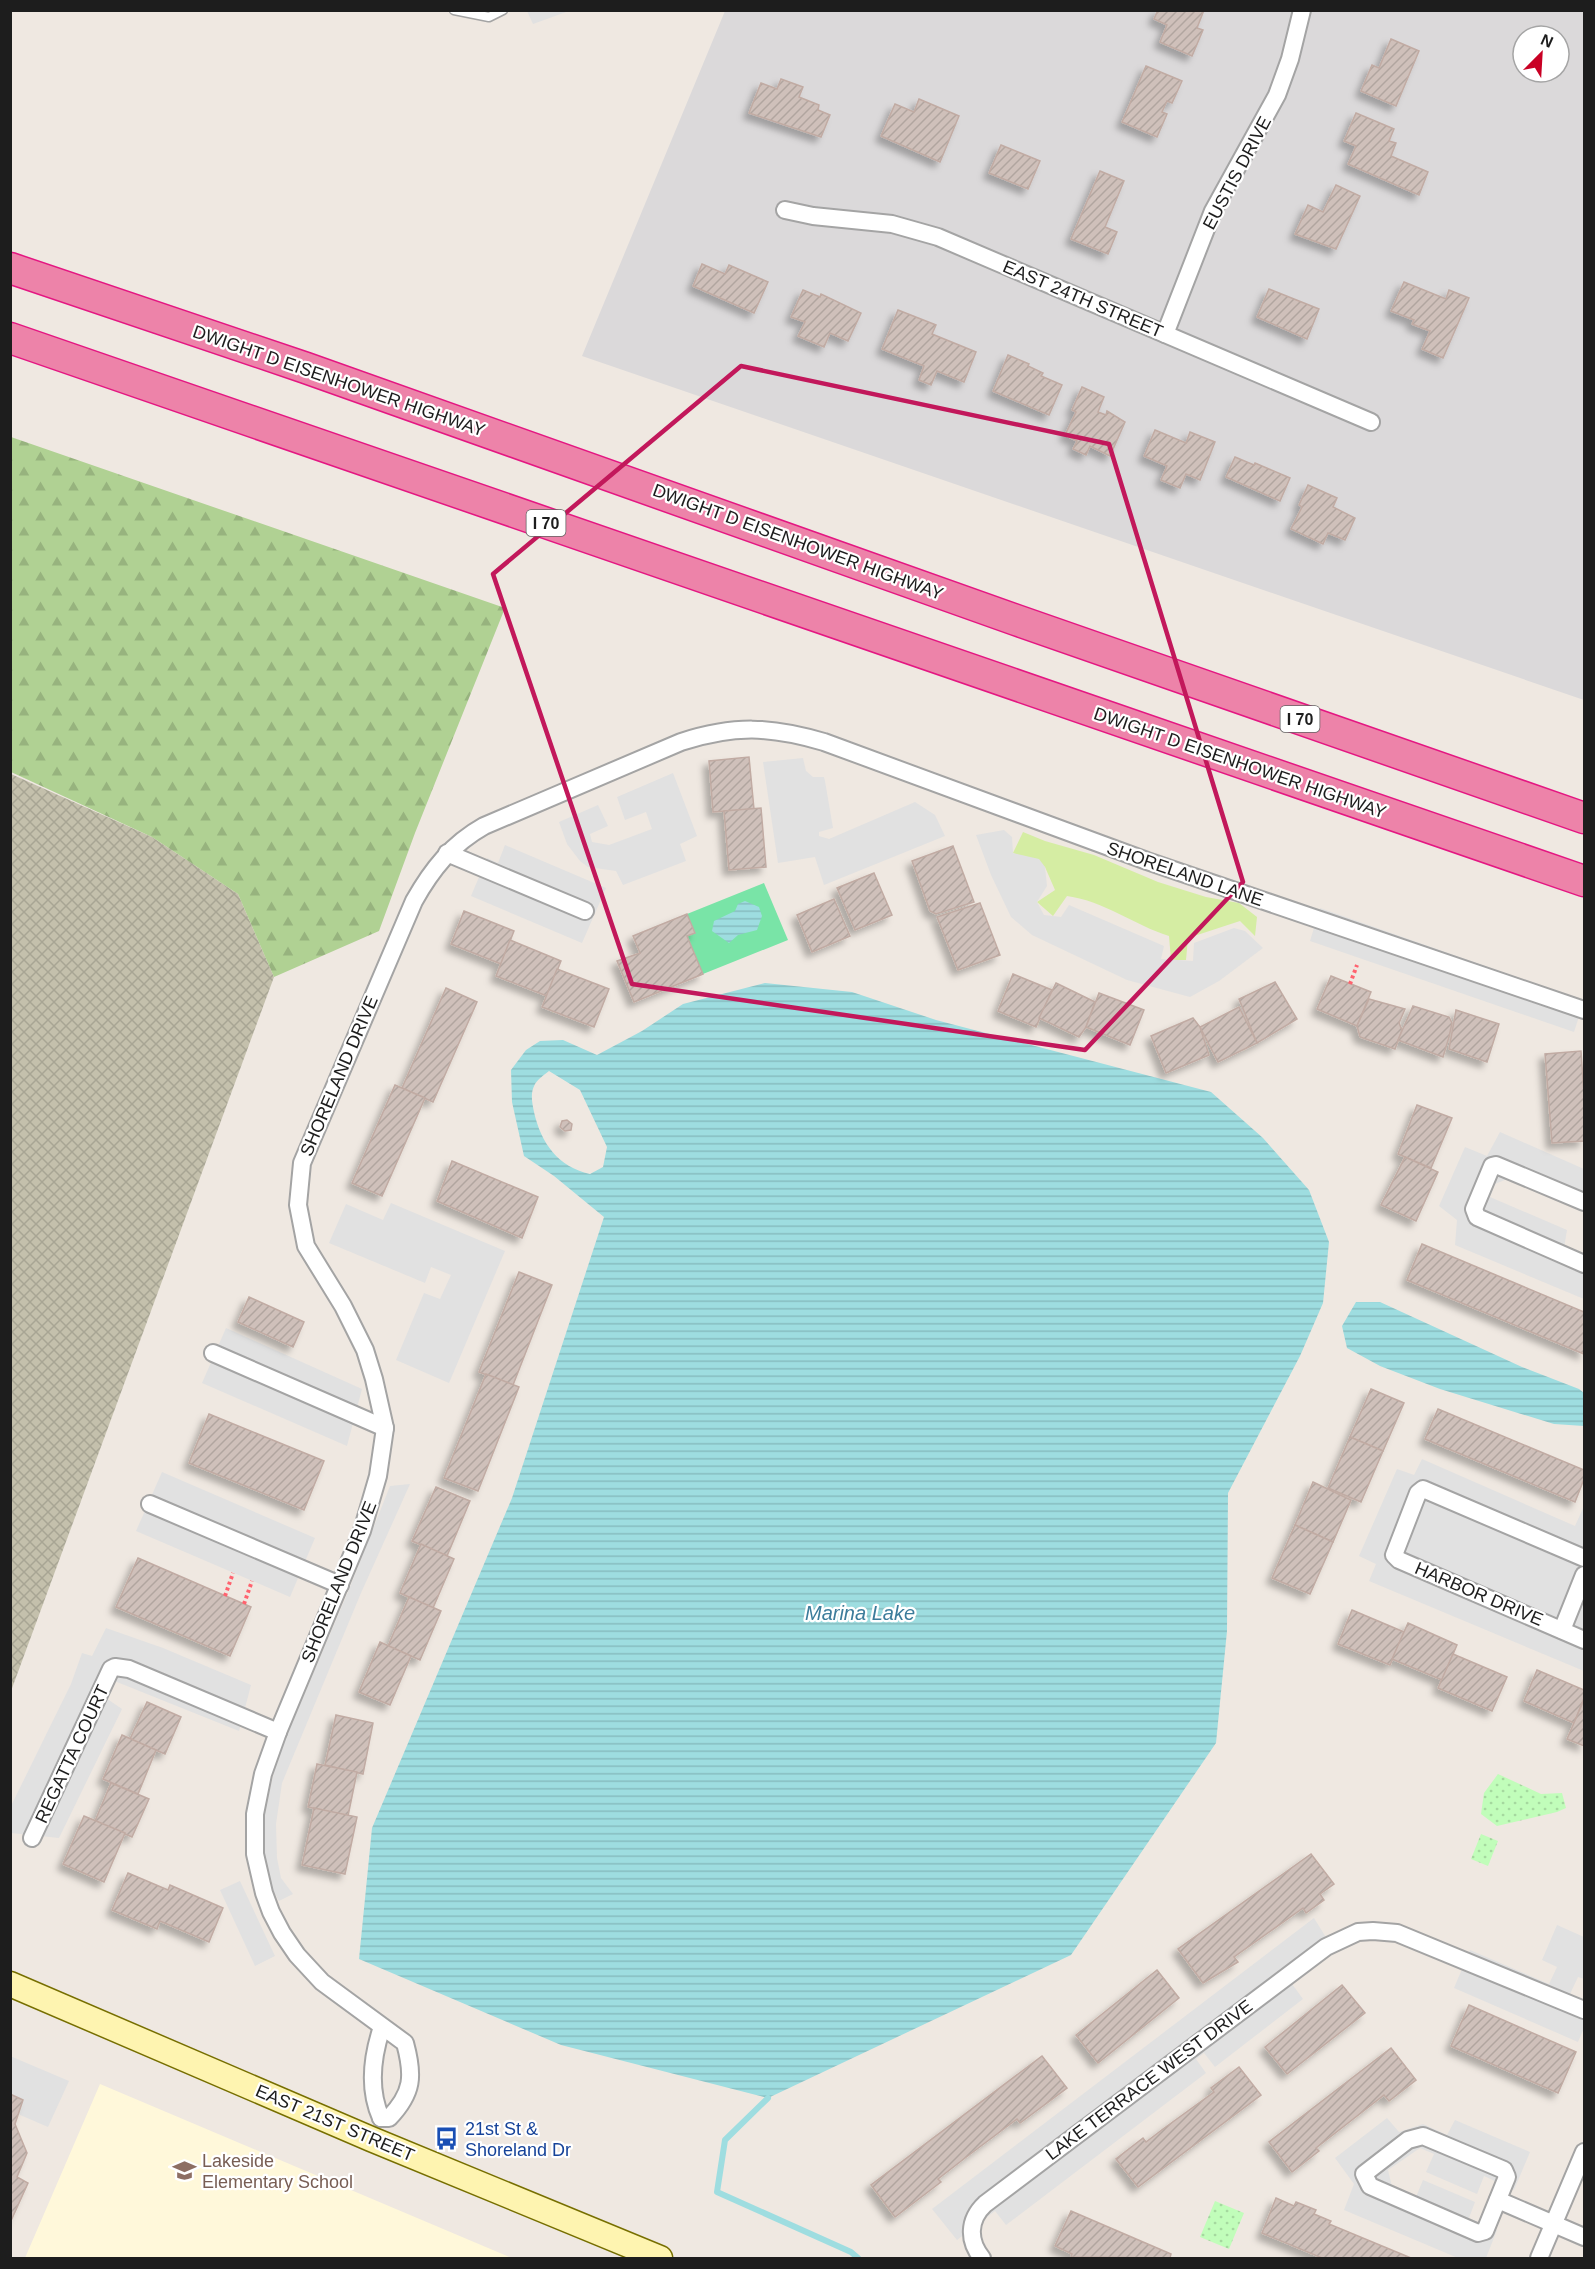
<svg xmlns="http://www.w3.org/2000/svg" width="1595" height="2269" font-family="Arial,sans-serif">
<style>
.residential{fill:#dbd9da;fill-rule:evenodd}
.education{fill:#fff8da}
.construction{fill:url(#construction-cross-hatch)}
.grass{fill:#d5eda3}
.forest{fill:url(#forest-firs)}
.park{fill:url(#park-dots)}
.pitch{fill:#79e4a7}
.parking{fill:#e1e1e1}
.water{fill:url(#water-rules);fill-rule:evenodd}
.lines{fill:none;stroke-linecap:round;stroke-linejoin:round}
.stream{stroke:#9edde0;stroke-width:6}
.building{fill:url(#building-hatch);stroke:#c1aba3;stroke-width:1.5;filter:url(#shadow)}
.service-casing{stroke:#a4a4a4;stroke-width:11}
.minor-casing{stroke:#a4a4a4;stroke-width:20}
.secondary-casing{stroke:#776f00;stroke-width:27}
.motorway-casing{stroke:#e41782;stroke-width:33}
.path{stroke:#ff626e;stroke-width:4;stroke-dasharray:3 3;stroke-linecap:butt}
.service{stroke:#fff;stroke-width:8}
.minor{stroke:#fff;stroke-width:16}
.secondary{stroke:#fef4b0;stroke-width:24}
.motorway{stroke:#ed83a9;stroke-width:30}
.marked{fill:none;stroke:#c2185b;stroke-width:4.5;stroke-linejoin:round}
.labels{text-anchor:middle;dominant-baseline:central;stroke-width:4.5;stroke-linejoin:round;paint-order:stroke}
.shield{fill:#fff;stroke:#616161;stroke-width:1.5}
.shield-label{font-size:16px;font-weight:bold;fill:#1d1d1d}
.street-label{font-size:18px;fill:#1d1d1d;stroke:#fff}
.transit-label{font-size:18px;fill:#164399;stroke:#fff;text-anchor:start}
.education-label{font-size:18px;fill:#785e54;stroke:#fff;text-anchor:start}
.water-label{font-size:20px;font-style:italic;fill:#3c7c9b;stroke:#fff}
</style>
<defs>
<pattern id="construction-cross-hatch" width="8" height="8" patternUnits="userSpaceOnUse" patternTransform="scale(1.5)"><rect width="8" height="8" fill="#c4c0ac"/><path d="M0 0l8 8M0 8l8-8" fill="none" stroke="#a8a594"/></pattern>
<pattern id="forest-firs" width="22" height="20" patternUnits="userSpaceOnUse" patternTransform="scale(1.5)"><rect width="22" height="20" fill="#b0d193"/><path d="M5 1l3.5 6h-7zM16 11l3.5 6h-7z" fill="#97b37e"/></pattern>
<pattern id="park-dots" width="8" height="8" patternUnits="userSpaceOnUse" patternTransform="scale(1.5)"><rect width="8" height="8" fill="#c1fdba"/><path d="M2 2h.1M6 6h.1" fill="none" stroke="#a5d89f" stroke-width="1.8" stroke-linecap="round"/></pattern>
<pattern id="water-rules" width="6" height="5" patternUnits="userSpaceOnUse" patternTransform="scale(1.5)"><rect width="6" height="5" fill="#9edde0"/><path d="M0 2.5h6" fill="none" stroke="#88bdc0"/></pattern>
<pattern id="building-hatch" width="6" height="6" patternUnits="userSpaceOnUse" patternTransform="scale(1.5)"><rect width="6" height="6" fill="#cfc0ba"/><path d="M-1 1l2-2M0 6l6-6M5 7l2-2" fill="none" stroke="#b1a59f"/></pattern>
<filter id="shadow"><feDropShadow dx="-5.5" dy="5.5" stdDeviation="3" flood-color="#0004"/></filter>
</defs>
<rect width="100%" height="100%" fill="#efe8e1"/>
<path class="residential" d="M725 11H1584V700L582 356ZM1523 36H1559V72H1523Z"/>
<path class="education" d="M100 2084 512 2258H25Z"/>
<path class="construction" d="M11 774 152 837 238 894 274 977 11 1691Z"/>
<path class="grass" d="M1023 832 1045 841 1094 855 1158 882 1206 897 1239 903 1257 917 1255 936 1240 921 1188 938 1186 960H1171L1169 936C1134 925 1104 901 1067 896L1053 916 1037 902 1055 890 1045 867 1013 853Z"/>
<path class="forest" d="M11 437 505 608 415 833 379 931 274 977 238 894 152 837 11 772Z"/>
<g class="park">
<path d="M1498 1774 1541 1794 1562 1793 1566 1808 1557 1812 1497 1826 1481 1814 1484 1793Z"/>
<path d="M1481 1834 1498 1841 1488 1866 1471 1859Z"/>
<path d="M1215 2201 1244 2213 1229 2249 1200 2237Z"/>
</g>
<path class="pitch" d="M764 883 788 940 703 974 687 936 695 933 687 914Z"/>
<g class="parking">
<path d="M527 11H569L533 24Z"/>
<path d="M803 758 806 771 813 777H824L825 781 833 828 819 832V836L829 839 915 802 935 815 945 836 824 885 815 857 778 863 763 762Z"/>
<path d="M673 773 697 836 680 844 686 861 623 885 616 871 588 867 580 861 567 844 559 822 598 805 608 826 590 834 592 842 609 845 652 829 646 812 625 820 617 797Z"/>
<path d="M1004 830 1012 837 1013 853 1039 859 1045 867 1047 886 1037 902 1044 915 1061 917 1069 905 1164 946 1161 959 1193 961 1194 943 1234 928 1245 931 1263 948 1219 981 1190 997 1127 980 1032 935 1011 917 991 875 976 835Z"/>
<path d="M505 845 606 888 582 943 471 896 487 858 498 863Z"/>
<path d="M1320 908 1584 1001 1574 1032 1310 941Z"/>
<path d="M1500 1132 1584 1169V1212L1507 1179 1495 1184 1490 1197 1567 1230 1563 1254 1584 1263V1299L1455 1245 1457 1220 1439 1206 1465 1147 1487 1156Z"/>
<path d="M391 1203 505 1251 449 1383 396 1360 424 1293 440 1299 451 1275 431 1267 425 1283 329 1243 346 1204 383 1220Z"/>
<path d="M226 1328 362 1389 347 1446 202 1383Z"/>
<path d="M1422 1459 1575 1526 1584 1506V1671L1369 1581 1376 1564 1359 1556 1397 1469 1414 1475Z"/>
<path d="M162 1472 315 1538 290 1597 136 1531Z"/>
<path d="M410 1484 361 1593 282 1783 276 1824 277 1858 281 1878 293 1894 279 1901 271 1887 263 1854 264 1814 278 1756 348 1592 390 1486Z"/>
<path d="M106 1628 163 1648 251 1685 239 1731 107 1678 100 1694 122 1709 59 1838 11 1833 10 1808 71 1684 82 1653 92 1656Z"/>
<path d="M240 1881 275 1956 255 1966 220 1890Z"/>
<path d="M1314 1918 1335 1952 1292 1984 1303 1999 1215 2067 1204 2053 1196 2059 1206 2073 1006 2225 995 2211 957 2240 932 2209Z"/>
<path d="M1557 1925 1584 1937V1979L1578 1977 1570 1994 1584 2001V2028L1578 2042 1454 1988 1470 1950 1549 1984 1557 1967 1542 1960Z"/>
<path d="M10 2056 69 2081 48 2127 11 2111Z"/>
<path d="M1387 2118 1399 2132 1423 2124 1447 2135 1455 2120 1530 2152 1514 2190 1484 2176 1477 2194 1426 2172 1434 2154 1420 2148 1388 2170 1392 2187 1416 2197 1423 2180 1475 2202 1469 2218 1497 2230 1486 2258H1458L1344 2210 1354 2184 1335 2158Z"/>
</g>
<g class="water">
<path d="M745 901 759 907 762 916 757 930 738 935 729 943 712 931 714 921 735 911 738 904Z"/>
<path d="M765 983 852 992 936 1020 1211 1092 1263 1138 1309 1190 1329 1242 1323 1303 1300 1356 1228 1493 1227 1631 1216 1743 1071 1955 768 2098 561 2045 359 1959 372 1828 512 1498 604 1217 554 1176 524 1156 512 1102 511 1070 526 1050 540 1041 563 1040 597 1055 642 1031 683 1004ZM549 1071 580 1090 607 1147 603 1167 590 1174C558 1167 541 1143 534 1112 532 1102 530 1093 535 1084 538 1079 544 1075 549 1071Z"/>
<path d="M1356 1302H1380L1522 1367 1579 1389 1584 1393V1426L1554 1424 1440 1389 1380 1366 1347 1348 1342 1326Z"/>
</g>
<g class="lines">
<path class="stream" d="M768 2098 725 2140 717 2192 851 2252 858 2258"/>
</g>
<g class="building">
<path d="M1158 10H1204L1197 28 1203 30 1192 56 1160 42 1167 25 1154 19Z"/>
<path d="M1391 39 1419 51 1396 106 1361 91 1372 65 1379 68Z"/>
<path d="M1146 66 1182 81 1172 103 1167 101 1162 112 1167 114 1157 137 1122 122Z"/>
<path d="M781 79 803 87 799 97 819 105 818 110 830 115 821 137 749 113 761 83 777 89Z"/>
<path d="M919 99 959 116 940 162 881 136 895 104 914 112Z"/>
<path d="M1356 113 1394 129 1389 141 1396 143 1391 156 1428 172 1419 195 1348 164 1356 146 1344 141Z"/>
<path d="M1001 145 1040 161 1028 189 989 173Z"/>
<path d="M1100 171 1124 181 1105 227 1117 232 1108 254 1071 239Z"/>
<path d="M1336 185 1360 196 1336 249 1295 234 1308 205 1323 212Z"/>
<path d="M702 264 725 274 729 265 768 282 754 313 693 286Z"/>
<path d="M1404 282 1446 299 1449 290 1469 298 1443 358 1422 349 1430 331 1412 324 1414 320 1391 311Z"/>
<path d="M1269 289 1319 309 1307 339 1257 317Z"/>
<path d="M803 290 820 297 821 294 861 313 848 341 830 333 824 347 798 336 805 322 791 317Z"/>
<path d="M898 310 936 325 932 334 976 352 964 382 937 371 931 385 919 380 924 366 882 349Z"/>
<path d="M1008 355 1029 364 1028 366 1043 373 1041 376 1062 385 1049 415 993 391Z"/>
<path d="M1082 387 1104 397 1098 412 1106 415 1107 411 1125 422 1110 456 1090 446 1086 455 1073 449 1077 441 1065 435 1076 412 1072 410Z"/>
<path d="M1155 430 1186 443 1190 432 1215 442 1200 480 1186 474 1180 488 1161 480 1167 466 1144 456Z"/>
<path d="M1235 457 1254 465 1255 463 1290 478 1280 501 1226 477Z"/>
<path d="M1308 485 1337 498 1333 507 1355 518 1345 540 1328 533 1323 544 1291 529 1302 507 1299 505Z"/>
<path d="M749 757 754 809 713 812 709 761Z"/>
<path d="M761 808 766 867 729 870 724 811Z"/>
<path d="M953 846 974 902 936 914 930 911 912 861Z"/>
<path d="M874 873 892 915 855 930 837 888Z"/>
<path d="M834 899 850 936 812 952 797 915Z"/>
<path d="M980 903 1000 955 958 970 937 917Z"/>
<path d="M464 911 514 931 501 964 451 944Z"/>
<path d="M687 914 695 933 687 936 703 974 634 1002 617 961 640 953 633 936Z"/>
<path d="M510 940 561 961 547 996 496 976Z"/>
<path d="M557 969 609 989 594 1027 542 1007Z"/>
<path d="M1013 974 1052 990 1036 1027 998 1011Z"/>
<path d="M1331 976 1371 992 1357 1026 1317 1009Z"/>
<path d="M1275 982 1297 1019 1257 1043 1239 999Z"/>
<path d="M1056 983 1095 1002 1086 1027 1079 1037 1039 1018Z"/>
<path d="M446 988 477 1002 433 1102 402 1088Z"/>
<path d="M1099 993 1144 1010 1130 1045 1086 1027Z"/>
<path d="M1369 999 1405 1009 1399 1023 1402 1030 1395 1049 1360 1037 1357 1026Z"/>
<path d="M1413 1006 1449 1017 1452 1023 1449 1037 1443 1057 1398 1040Z"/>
<path d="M1239 1007 1257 1043 1218 1062 1200 1027Z"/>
<path d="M1456 1010 1499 1024 1487 1062 1449 1049Z"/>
<path d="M1193 1018 1200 1027 1209 1055 1166 1073 1151 1036Z"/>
<path d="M1581 1051 1584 1095V1141L1552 1143 1545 1054Z"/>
<path d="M395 1085 425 1098 382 1196 352 1183Z"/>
<path d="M1417 1105 1452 1118 1431 1168 1398 1154Z"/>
<path d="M567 1120 572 1124 571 1130 565 1131 560 1127 562 1121Z"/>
<path d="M1405 1157 1438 1172 1416 1221 1381 1205Z"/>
<path d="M452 1161 538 1197 522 1238 437 1201Z"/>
<path d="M1422 1244 1584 1312V1354L1407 1280Z"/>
<path d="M519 1272 552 1285 513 1385 479 1372Z"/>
<path d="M249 1297 304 1322 293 1347 238 1322Z"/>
<path d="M486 1374 519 1387 478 1491 444 1478Z"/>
<path d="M1371 1389 1404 1403 1383 1451 1350 1437Z"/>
<path d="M1438 1409 1584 1470V1479L1575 1502 1425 1439Z"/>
<path d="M209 1414 324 1461 304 1510 189 1463Z"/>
<path d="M1350 1437 1383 1451 1361 1502 1328 1488Z"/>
<path d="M1313 1482 1351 1500 1333 1542 1295 1525Z"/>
<path d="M436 1487 470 1501 447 1556 412 1541Z"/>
<path d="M1295 1525 1333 1542 1310 1594 1272 1578Z"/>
<path d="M421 1544 454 1559 433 1608 400 1593Z"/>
<path d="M138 1558 251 1607 230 1656 116 1607Z"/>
<path d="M409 1597 441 1611 420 1660 388 1646Z"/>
<path d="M1352 1610 1404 1632 1390 1665 1338 1644Z"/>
<path d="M1408 1623 1457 1645 1442 1680 1392 1659Z"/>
<path d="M380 1642 411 1656 390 1705 359 1692Z"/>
<path d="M1453 1654 1507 1677 1492 1711 1438 1688Z"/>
<path d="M1537 1670 1584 1690V1698L1574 1723 1524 1701Z"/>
<path d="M147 1702 181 1717 165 1754 130 1739Z"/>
<path d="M1583 1702H1584V1746L1567 1739Z"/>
<path d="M336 1715 373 1723 363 1774 325 1765Z"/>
<path d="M122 1735 156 1750 138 1794 103 1779Z"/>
<path d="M317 1764 357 1772 348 1816 308 1807Z"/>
<path d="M111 1783 149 1799 132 1837 95 1821Z"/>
<path d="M314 1808 357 1817 345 1874 302 1865Z"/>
<path d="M84 1816 125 1833 104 1882 63 1864Z"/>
<path d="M1311 1854 1334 1884 1320 1894 1324 1900 1306 1913 1303 1908 1234 1957 1238 1962 1203 1983 1178 1949Z"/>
<path d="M128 1873 168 1890 170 1885 223 1908 209 1942 160 1921 157 1929 112 1910Z"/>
<path d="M1157 1970 1179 1998 1098 2063 1076 2035Z"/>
<path d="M1342 1985 1365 2013 1287 2074 1265 2047Z"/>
<path d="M1469 2005 1576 2052 1558 2093 1451 2046Z"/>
<path d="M1391 2048 1416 2080 1389 2101 1384 2095 1316 2148 1319 2151 1292 2172 1269 2142Z"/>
<path d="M1042 2056 1067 2088 1020 2123 1017 2119 965 2158 938 2179 941 2182 895 2217 871 2185Z"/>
<path d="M1239 2067 1261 2095 1138 2187 1116 2159 1143 2138 1146 2142 1163 2129 1214 2092 1211 2088Z"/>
<path d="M10 2094 23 2100 15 2124 27 2153 17 2177 28 2183 10 2223Z"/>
<path d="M1276 2198 1294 2206 1296 2202 1316 2210 1314 2214 1331 2221 1329 2224 1411 2258H1322L1262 2233Z"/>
<path d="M1071 2211 1171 2254 1170 2258 1071 2257 1072 2254 1055 2246Z"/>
</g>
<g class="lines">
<defs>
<path id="service" d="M454 10 489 17 503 10"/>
<g id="minor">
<path d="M785 210 813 216 892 224 938 237 1371 422"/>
<path d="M1165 334 1213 211 1277 95 1290 59 1302 10"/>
<path d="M447 853 585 911"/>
<path d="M1584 1202 1496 1165 1492 1166 1474 1209 1477 1217 1584 1264"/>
<path d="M213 1353 385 1428"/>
<path d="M150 1504 340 1585"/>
<path d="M1584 1558 1423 1489 1418 1493 1394 1555 1399 1560 1584 1640"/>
<path d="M1562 1630 1584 1575"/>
<path d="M32 1838 111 1669 115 1667 129 1669 278 1732"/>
<path d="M381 2118H389C413 2093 414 2076 405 2043L322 1982 297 1955 282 1933 271 1912 264 1893 255 1854V1814L263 1774 278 1732 362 1531 378 1476 385 1428 374 1379 365 1350 343 1306 306 1246 298 1205 302 1163 414 901C432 869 452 844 484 826L681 742C734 725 770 726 824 742L1147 861 1584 1010"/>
<path d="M381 2118C368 2089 372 2057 382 2027"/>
<path d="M1423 2136 1504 2170 1507 2177 1485 2231 1478 2233 1370 2186 1364 2174 1408 2140Z"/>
<path d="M1498 2200 1584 2237"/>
<path d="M982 2258C968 2241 968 2220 985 2204L1326 1947 1358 1932 1373 1931 1397 1933 1584 2010"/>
<path d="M1539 2258 1584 2152"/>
</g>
<path id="secondary" d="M10 1984 371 2139 660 2258"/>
<g id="motorway">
<path d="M10 268 306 368 1016 620 1584 818"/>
<path d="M10 338 1584 881"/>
</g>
</defs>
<use href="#service" class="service-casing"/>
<use href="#minor" class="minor-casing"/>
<use href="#secondary" class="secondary-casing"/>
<use href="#motorway" class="motorway-casing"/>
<g class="path">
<path d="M1350 984 1357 965"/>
<path d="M225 1596 233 1573"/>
<path d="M244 1604 252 1581"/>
</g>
<use href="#service" class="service"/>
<use href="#minor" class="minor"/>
<use href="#secondary" class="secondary"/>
<use href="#motorway" class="motorway"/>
</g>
<path class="marked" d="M741 366 1109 444 1243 882 1085 1050 632 984 493 574Z"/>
<defs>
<symbol id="bus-bare" viewBox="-9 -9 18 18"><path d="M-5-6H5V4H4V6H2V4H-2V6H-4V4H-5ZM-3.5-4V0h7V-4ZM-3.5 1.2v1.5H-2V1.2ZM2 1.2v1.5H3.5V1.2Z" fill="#1a4fb4" stroke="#fff" stroke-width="2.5" paint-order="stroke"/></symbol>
<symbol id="school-bare" viewBox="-9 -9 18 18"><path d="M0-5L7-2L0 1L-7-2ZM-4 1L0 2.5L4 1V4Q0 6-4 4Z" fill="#8d6e63" stroke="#fff" stroke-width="2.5" paint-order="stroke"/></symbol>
</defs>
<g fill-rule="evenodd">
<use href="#bus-bare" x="430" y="2122" width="33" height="33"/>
<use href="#school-bare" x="168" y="2154" width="33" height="33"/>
</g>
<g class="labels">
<g class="shield">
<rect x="526.5" y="510" width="39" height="26" rx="4.5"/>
<rect x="1280.5" y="706" width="39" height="26" rx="4.5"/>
</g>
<g class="shield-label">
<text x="546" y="523">I 70</text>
<text x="1300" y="719">I 70</text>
</g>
<g class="street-label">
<text transform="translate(1237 173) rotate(-62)">EUSTIS DRIVE</text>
<text transform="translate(1083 299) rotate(23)">EAST 24TH STREET</text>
<text transform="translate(339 381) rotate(19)">DWIGHT D EISENHOWER HIGHWAY</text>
<text transform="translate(798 542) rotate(20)">DWIGHT D EISENHOWER HIGHWAY</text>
<text transform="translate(1240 763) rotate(19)">DWIGHT D EISENHOWER HIGHWAY</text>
<text transform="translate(1185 874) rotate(19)">SHORELAND LANE</text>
<text transform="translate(339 1076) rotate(-67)">SHORELAND DRIVE</text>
<text transform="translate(339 1582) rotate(-68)">SHORELAND DRIVE</text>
<text transform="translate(1479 1594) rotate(23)">HARBOR DRIVE</text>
<text transform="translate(72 1754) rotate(-65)">REGATTA COURT</text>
<text transform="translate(1149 2080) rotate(-37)">LAKE TERRACE WEST DRIVE</text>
<text transform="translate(335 2123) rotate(23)">EAST 21ST STREET</text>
</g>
<g class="transit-label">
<text x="465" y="2129">21st St &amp;<tspan x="465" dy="21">Shoreland Dr</tspan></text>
</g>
<g class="education-label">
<text x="202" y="2161">Lakeside<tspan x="202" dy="21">Elementary School</tspan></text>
</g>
<g class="water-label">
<text x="860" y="1613">Marina Lake</text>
</g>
</g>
<rect width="1595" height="2269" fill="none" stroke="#1d1d1d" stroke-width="24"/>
<g transform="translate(1541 54) rotate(24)"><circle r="28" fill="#ffffff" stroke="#a5a5a5" stroke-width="1.5"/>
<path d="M0-4.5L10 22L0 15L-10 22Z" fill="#c90024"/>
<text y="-9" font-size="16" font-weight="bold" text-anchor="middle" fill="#1d1d1d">N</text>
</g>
</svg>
